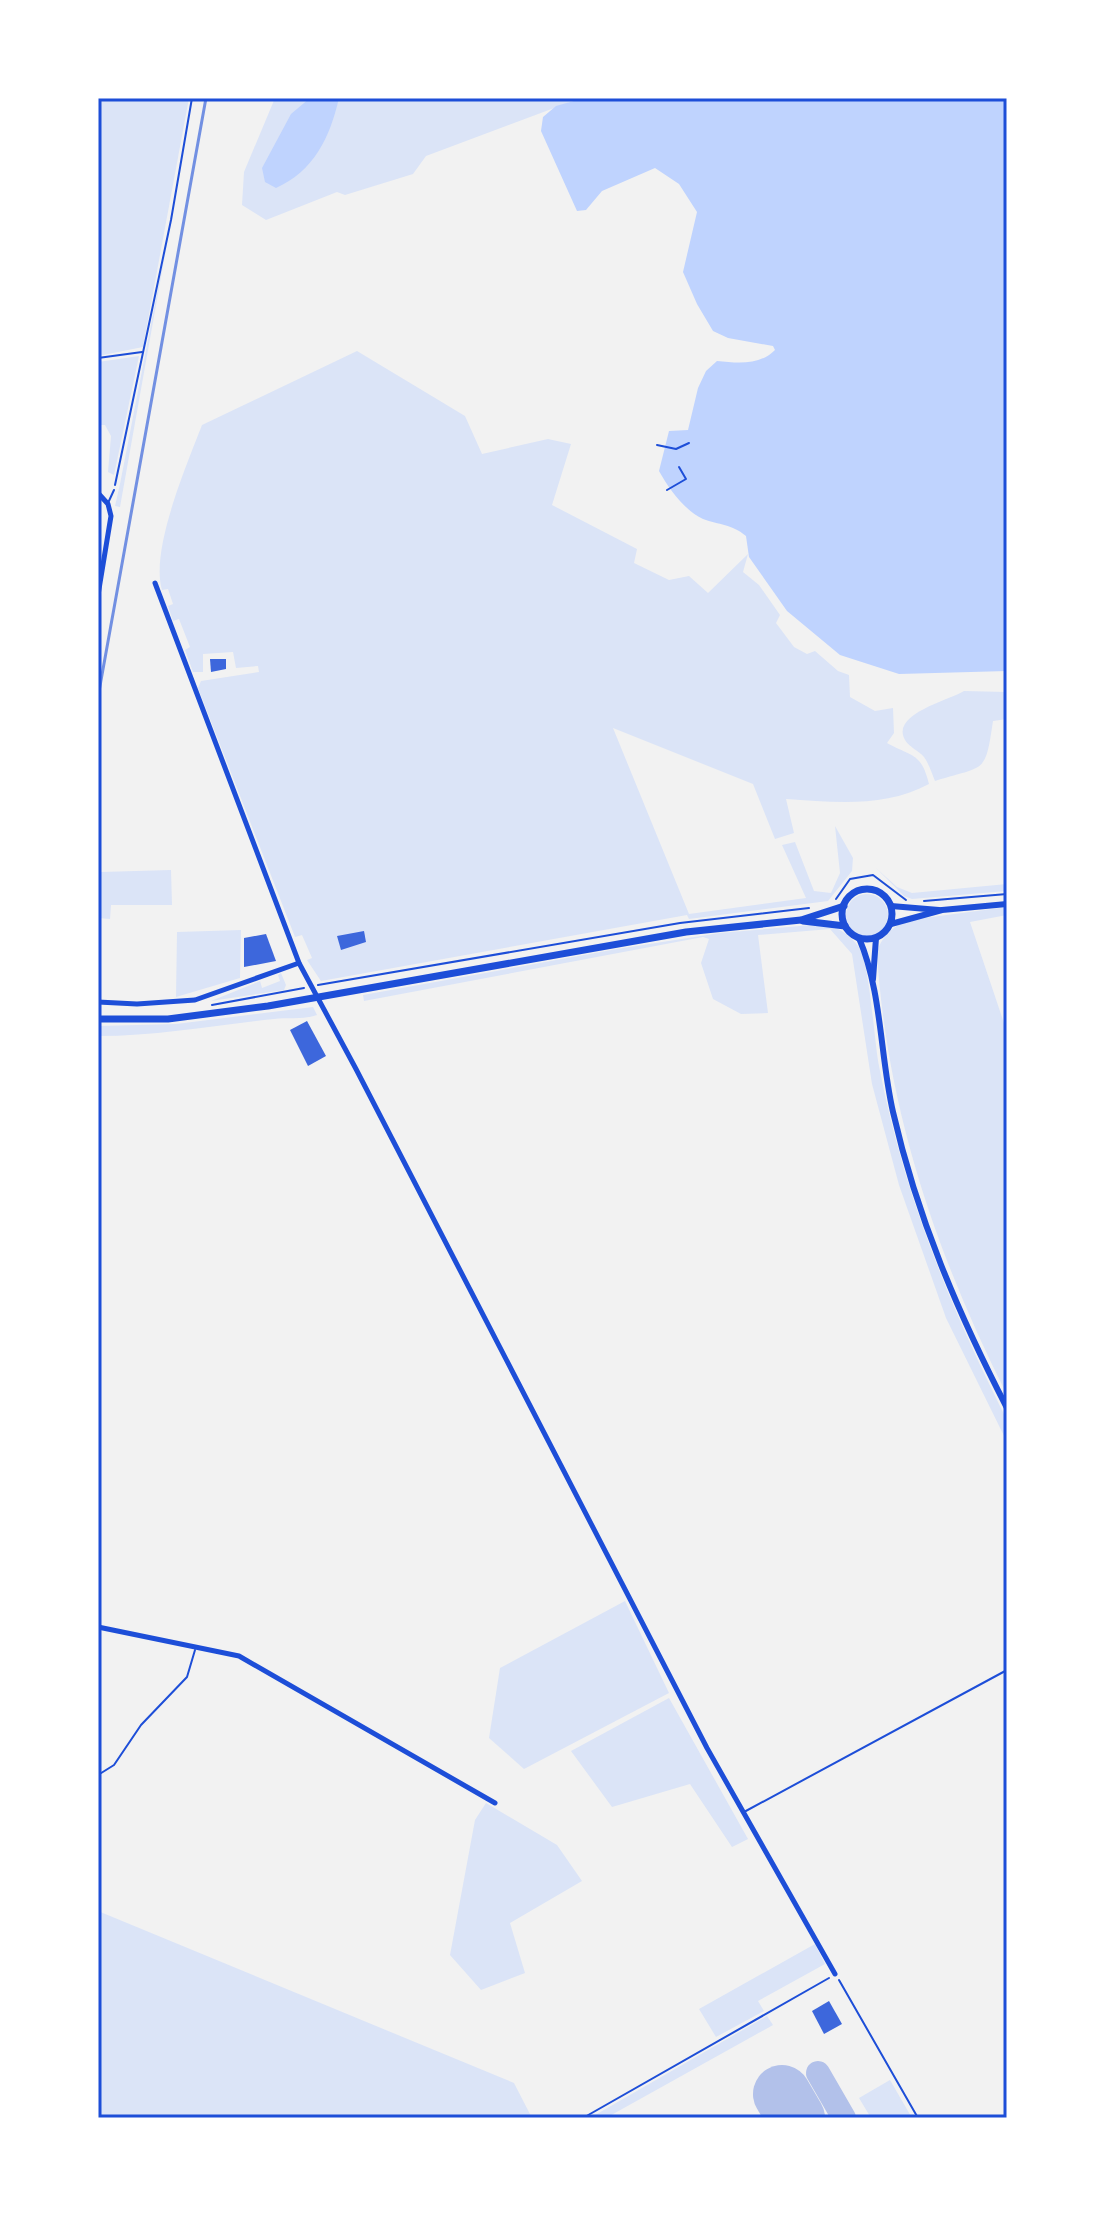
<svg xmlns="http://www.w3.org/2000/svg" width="1105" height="2216" font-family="Quicksand,sans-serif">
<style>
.green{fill:#dbe4f7}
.water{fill:#bfd3fe}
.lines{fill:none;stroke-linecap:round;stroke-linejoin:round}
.taxiway{stroke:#b2c1ea;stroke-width:24}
.runway{stroke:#b2c1ea;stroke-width:58}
.building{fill:#3d67dc}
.path{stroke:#1d4ed8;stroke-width:2}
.service{stroke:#1d4ed8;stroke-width:2}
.minor{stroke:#1d4ed8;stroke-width:5}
.tertiary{stroke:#1d4ed8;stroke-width:6}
.secondary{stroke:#1d4ed8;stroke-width:7}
.rail{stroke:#7290e2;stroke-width:3}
.neatline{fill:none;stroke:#1d4ed8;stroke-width:3}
</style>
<rect width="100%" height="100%" fill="#f2f2f2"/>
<g class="green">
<path d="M98 98H189L143 347 98 356Z"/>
<path d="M275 98H581L426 156 413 174 345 195 337 192 266 220 242 205 244 172Z"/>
<path d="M171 221 120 507 115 506 120 484Z"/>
<path d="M357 351 465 416 482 454 548 439 571 444 552 505 637 549 634 563 669 580 689 576 708 593 748 554 743 572 759 585 780 615 776 623 794 647 807 654 815 651 838 671 849 675 850 697 875 711 893 708 894 733 887 743C912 757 921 752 929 784 885 808 834 802 786 799L794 833 775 839 753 784 613 728 689 914 806 898 782 845 795 842 814 891 831 893 840 873 835 826 853 858 852 871 828 901 689 919 687 915 321 981 307 960 312 958 302 935 295 937 198 688 201 681 259 672 258 666 236 668 233 652 203 654V672H193L185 650 190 647 179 619 173 621 168 606 173 604 168 589 162 590C150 550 187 464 202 425Z"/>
<path d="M139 356 114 475 108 472 111 436 105 425H98V362Z"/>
<path d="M964 691 1007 692V719L993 721C985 775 986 765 935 781 932 774 929 764 924 757 919 751 909 747 905 740 890 714 950 700 964 691Z"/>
<path d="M98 838 101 872 171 870 172 905H111L110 919 98 918Z"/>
<path d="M876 868 897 887 912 893 1007 884V891L912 899 904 896Z"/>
<circle cx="867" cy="915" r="21"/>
<path d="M1007 907V915L970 922 1007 1032V1395C937 1256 887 1111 877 954 879 939 894 925 909 920Z"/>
<path d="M823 924C838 927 849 934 858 946 870 962 874 1041 879 1066 903 1192 949 1305 1007 1420V1442L946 1318 899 1185 872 1084 852 954 830 929 758 935 768 1013 741 1014 713 999 701 963 709 939 703 937 364 1001 363 995 617 949 720 933Z"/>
<path d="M241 930 240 978 176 997 177 932Z"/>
<path d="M281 973 286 985 284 990 211 1001 260 981 262 988 280 981 278 975Z"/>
<path d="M313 1007 317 1015C303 1020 288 1017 274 1019 215 1025 158 1036 98 1036V1026L176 1024Z"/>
<path d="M625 1601 669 1693 524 1769 489 1738 500 1668Z"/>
<path d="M669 1698 748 1839 732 1847 690 1784 612 1807 571 1751Z"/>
<path d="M486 1803 557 1845 582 1881 510 1923 525 1973 481 1990 450 1955 475 1820Z"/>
<path d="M98 1911 514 2083 532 2118H98Z"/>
<path d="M815 1944 825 1964 758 2001 764 2011 716 2037 699 2009Z"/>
<path d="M767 2016 773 2025 606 2118H590Z"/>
<path d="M890 2080 912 2118H871L859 2098Z"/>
</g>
<g class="water">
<path d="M310 98H339C330 137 314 171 276 188L265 182 262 168 291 114Z"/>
<path d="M584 98H1007V671L899 674 840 655 787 611 749 557 746 536C732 524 719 525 703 519 684 510 669 489 659 471L669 431 688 430 698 388 706 371 717 361C737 363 759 366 775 350L773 346 728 338 713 331 697 304 683 272 697 212 679 184 655 168 602 191 586 210 577 211 541 131 543 117 556 106Z"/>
</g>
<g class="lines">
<path class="taxiway" d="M818 2073 844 2118"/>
<path class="runway" d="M782 2094 796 2118"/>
</g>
<g class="building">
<path d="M210 659H226V669L211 672Z"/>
<path d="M364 931 366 942 341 950 337 936Z"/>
<path d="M266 934 276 961 244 967V938Z"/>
<path d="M307 1021 326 1056 308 1066 290 1030Z"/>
<path d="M829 2001 842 2024 824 2034 812 2011Z"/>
</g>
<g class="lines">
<g class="path">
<path d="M98 358 142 352"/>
<path d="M657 445 676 449 689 443"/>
<path d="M115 485 171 220 192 98"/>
<path d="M667 490 686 479 679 467"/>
<path d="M836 899 850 879 873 875 906 900"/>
<path d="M924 901 1007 894"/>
<path d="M318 985 680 923 809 908"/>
<path d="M212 1005 304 988"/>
<path d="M839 1980 918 2118"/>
<path d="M583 2118 829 1978"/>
</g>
<g class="service">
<path d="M108 503 114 490"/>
<path d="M98 1775 114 1765 141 1725 187 1677 195 1650"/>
<path d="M744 1812 1007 1670"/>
</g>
<g class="minor">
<path d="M98 493 108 504 111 516 98 595"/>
<path d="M155 583 299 963 356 1069 707 1748 835 1974"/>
<path d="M98 1002 137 1004 195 1000 299 963"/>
<path d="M98 1627 239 1656 495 1803"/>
</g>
<g class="tertiary">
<path d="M891 906 939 910"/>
<path d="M891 924 942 910 1007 904"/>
<path d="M859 938C882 992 880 1056 893 1112 917 1217 958 1313 1007 1408"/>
<path d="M873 979 876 938"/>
</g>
<g class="secondary">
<circle cx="867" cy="914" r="25"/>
<path d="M803 921 845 926"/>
<path d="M98 1019H168L268 1006 686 932 801 920 844 906"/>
</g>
<path class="rail" d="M98 697 206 98"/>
</g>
<rect width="1105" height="2216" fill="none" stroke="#ffffff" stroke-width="200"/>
<rect x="100" y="100" width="905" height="2016" class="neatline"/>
</svg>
